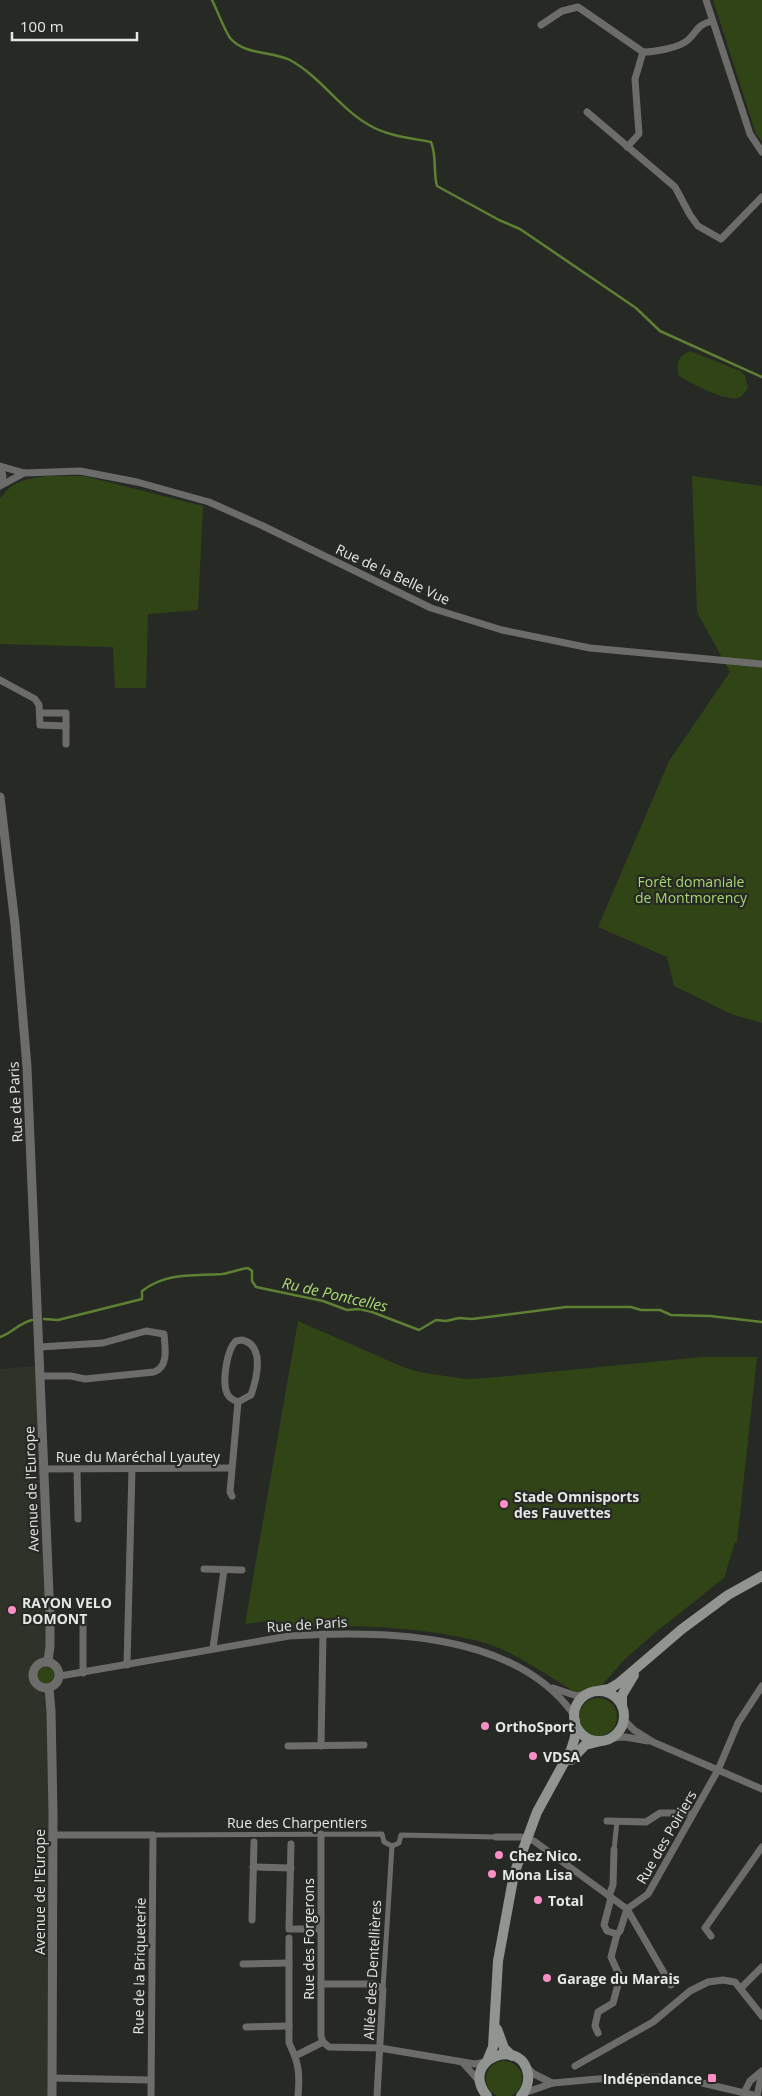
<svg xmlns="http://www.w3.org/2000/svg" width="762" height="2096" font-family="'Open Sans',sans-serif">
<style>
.built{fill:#2e3229}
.green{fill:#304416}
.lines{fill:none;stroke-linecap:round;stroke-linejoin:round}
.stream{stroke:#5d8032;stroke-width:2.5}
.pedestrian{stroke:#6c6d6b;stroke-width:5}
.minor{stroke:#6c6d6b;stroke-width:7}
.tertiary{stroke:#6c6d6b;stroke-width:9}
.secondary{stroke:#929491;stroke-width:10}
.poi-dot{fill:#fa8fc6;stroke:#272925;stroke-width:2}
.labels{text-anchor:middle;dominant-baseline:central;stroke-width:4.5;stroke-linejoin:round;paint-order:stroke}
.street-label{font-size:14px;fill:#e5e7e4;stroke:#272925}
.park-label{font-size:14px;fill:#a7d76f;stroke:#272925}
.poi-label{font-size:14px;font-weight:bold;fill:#e5e7e4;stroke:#272925;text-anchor:start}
.water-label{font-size:15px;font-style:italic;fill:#addd75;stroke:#272925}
</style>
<rect width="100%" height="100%" fill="#272925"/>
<path class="built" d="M36 1366 50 1673 53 2096H0V1369Z"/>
<g class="green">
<path d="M713 0H762V142L756 134Z"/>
<path d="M690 351 740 371 745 376 748 387C746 391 743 396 738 398 726 402 690 383 679 376 675 364 678 356 690 351Z"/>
<path d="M47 476H84L203 506 198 610 148 614 146 688H115L113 647 0 644V499C13 480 26 479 47 476Z"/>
<path d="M692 476 762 486V1023L731 1014 674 986 667 957 598 927 669 761 730 672 697 612Z"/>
<path d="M298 1321 403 1367 419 1372 464 1379 487 1378 702 1357H757L737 1542H735L724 1578 651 1636 625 1659 601 1686 577 1693C549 1677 521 1656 491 1645 475 1639 459 1637 443 1634 387 1625 332 1624 276 1630L275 1620 245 1624Z"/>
<circle cx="46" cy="1675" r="8"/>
<circle cx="598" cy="1717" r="19"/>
<circle cx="504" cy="2079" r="18"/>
</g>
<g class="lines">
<g class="stream">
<path d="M212 0C218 12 223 27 230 38 244 55 272 51 290 60 321 77 339 108 369 125 387 136 411 138 431 142 437 156 433 172 437 186L499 220 520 229 636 308 660 331 762 377"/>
<path d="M44 1319 58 1320 142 1299V1291C166 1272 193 1276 222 1274 230 1273 239 1269 248 1268L252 1271V1281L256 1287 323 1301 347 1310 359 1309 372 1312 419 1330 436 1320 446 1321 459 1318 472 1319 566 1307H631L641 1310H660L671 1315 710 1316 762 1322"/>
<path d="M0 1337C12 1333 19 1323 32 1320"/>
</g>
<g class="pedestrian">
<path d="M153 1835 382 1834 384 1842 392 1846 399 1843 401 1835 496 1837"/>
<path d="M614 1850 617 1821"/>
<path d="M383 1989 392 1846"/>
</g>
<g class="minor">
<path d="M706 0 750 134 762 152"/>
<path d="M541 25 562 11 578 7 643 52C654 52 679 48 688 40 699 30 695 26 712 21"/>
<path d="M587 112 675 187 690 215 698 226 721 239 762 197"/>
<path d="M627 147 639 134 635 79 643 52"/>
<path d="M0 466 24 473 80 471 137 482 209 502 263 526 431 608 502 630 590 648 762 664"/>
<path d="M0 486 24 473"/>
<path d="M0 680 35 699 39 705 40 725 66 726"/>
<path d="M40 713H66V744"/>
<path d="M242 1340C265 1345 257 1378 251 1395L238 1402C234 1400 230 1399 228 1395 221 1384 227 1349 236 1341Z"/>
<path d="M40 1347 103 1343 146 1331 164 1334C165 1347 169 1367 154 1372L85 1379 71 1376H41"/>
<path d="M44 1469 231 1468"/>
<path d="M77 1470 78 1519"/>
<path d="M232 1496 230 1492 238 1402"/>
<path d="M204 1569 242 1570"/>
<path d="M83 1615V1673"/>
<path d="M213 1648 224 1570"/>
<path d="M127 1665 132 1469"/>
<path d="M60 1676 289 1636C381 1630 515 1631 574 1715"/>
<path d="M553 1688 577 1696 591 1693"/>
<path d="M624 1720 634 1730 653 1742 762 1789"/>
<path d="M610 1738 625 1737 648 1741"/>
<path d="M288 1746 364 1745"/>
<path d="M321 1746 323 1634"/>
<path d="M607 1821 646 1822 660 1813H693"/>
<path d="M321 1834V2036L323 2042"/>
<path d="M52 1835H153L151 2096"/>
<path d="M496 1837H521L534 1841 627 1909 671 1985"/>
<path d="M291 1844 289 1929H320"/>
<path d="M253 1867 291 1868"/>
<path d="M609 1896 613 1885 614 1850"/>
<path d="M611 1898 604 1925 607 1931 617 1934 620 1931 627 1909"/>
<path d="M627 1909 648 1894 718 1770 738 1723 762 1686"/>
<path d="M252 1920 254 1842"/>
<path d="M711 1936 705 1928 762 1847"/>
<path d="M289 1938V2043C299 2063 300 2074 298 2096"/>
<path d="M243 1964 289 1963"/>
<path d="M321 1984H374L383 1989 377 2096"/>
<path d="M741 1988 762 1967"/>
<path d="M246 2027 289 2026"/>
<path d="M598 2033 595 2026 598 2012 613 2003 620 1977 611 1957 617 1934"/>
<path d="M295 2056 323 2042 329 2047 380 2048 475 2064 486 2062"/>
<path d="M463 2063 480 2082"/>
<path d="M575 2066 653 2022 690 1991 708 1982 723 1980 735 1982 762 2016"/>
<path d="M527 2068 534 2074 552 2083"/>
<path d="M52 2078 151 2080"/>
<path d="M524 2093 553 2083 597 2079 659 2077 698 2082 757 2096"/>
<path d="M744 2093 750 2081 762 2071"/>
<path d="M757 2096 762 2073"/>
</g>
<g class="tertiary">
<path d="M0 469 2 476 0 483"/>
<path d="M0 797 15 924 27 1067 50 1618V1646L48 1661"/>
<circle cx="46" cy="1675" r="13"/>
<path d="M49 1688 51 1711 53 1813 52 2096"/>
</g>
<g class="secondary">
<path d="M598 1691 609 1689 619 1683 682 1629 728 1595 762 1576"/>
<circle cx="599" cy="1716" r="25"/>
<path d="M622 1706V1695L634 1675"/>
<path d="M571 1760 585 1745 601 1741"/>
<path d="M497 2029 504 2048 512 2056"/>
<path d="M488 2059 493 2047 498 1961 514 1874 537 1812 571 1750 575 1737V1721"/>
<path d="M487 2096C458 2060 521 2035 528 2074 529 2082 526 2090 521 2096"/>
</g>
</g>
<g class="poi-dot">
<circle cx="504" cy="1504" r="5"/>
<circle cx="12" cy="1610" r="5"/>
<circle cx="485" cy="1726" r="5"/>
<circle cx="533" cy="1756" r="5"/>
<circle cx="499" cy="1855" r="5"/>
<circle cx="492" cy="1874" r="5"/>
<circle cx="538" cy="1900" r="5"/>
<circle cx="547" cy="1978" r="5"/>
<rect x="707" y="2073" width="10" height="10" rx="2.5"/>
</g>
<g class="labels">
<g class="street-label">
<text transform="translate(393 574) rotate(25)">Rue de la Belle Vue</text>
<text transform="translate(15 1102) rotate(-93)">Rue de Paris</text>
<text x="138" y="1456">Rue du Maréchal Lyautey</text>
<text transform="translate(31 1489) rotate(-92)">Avenue de l'Europe</text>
<text transform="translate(307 1624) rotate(-4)">Rue de Paris</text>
<text x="297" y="1822">Rue des Charpentiers</text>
<text transform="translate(666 1837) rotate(-60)">Rue des Poiriers</text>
<text transform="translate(39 1892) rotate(-90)">Avenue de l'Europe</text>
<text transform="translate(308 1939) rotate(-90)">Rue des Forgerons</text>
<text transform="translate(139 1966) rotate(-89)">Rue de la Briqueterie</text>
<text transform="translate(372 1970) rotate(-87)">Allée des Dentellières</text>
</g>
<g class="park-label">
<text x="691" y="881">Forêt domaniale<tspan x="691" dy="16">de Montmorency</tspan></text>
</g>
<g class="poi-label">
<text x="514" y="1496">Stade Omnisports<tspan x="514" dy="16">des Fauvettes</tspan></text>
<text x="22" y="1602">RAYON VELO<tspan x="22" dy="16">DOMONT</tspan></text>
<text x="495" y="1726">OrthoSport</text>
<text x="543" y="1756">VDSA</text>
<text x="509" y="1855">Chez Nico.</text>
<text x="502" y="1874">Mona Lisa</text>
<text x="548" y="1900">Total</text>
<text x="557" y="1978">Garage du Marais</text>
<text x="702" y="2078" text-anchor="end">Indépendance</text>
</g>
<g class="water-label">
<text transform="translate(335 1294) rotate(13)">Ru de Pontcelles</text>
</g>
</g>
<path d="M12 32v8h125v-8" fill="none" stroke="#e5e7e4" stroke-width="2.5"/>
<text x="20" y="32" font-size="15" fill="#e5e7e4" stroke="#272925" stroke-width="4" paint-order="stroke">100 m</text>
</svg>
